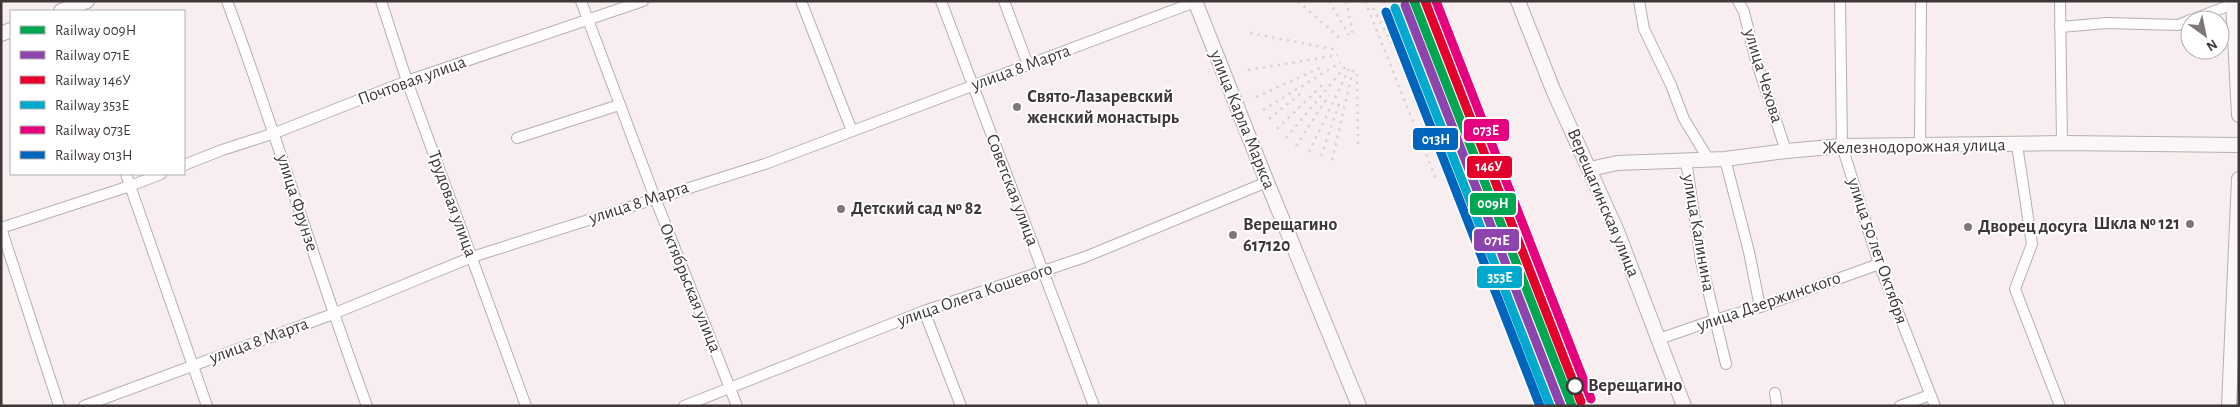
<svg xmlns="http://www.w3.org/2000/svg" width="2240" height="407" font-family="'Alegreya Sans',sans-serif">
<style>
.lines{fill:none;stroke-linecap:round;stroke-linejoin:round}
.street-casing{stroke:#b6afaf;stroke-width:12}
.secondary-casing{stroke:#b6afaf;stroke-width:16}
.street{stroke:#fefcfd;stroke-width:10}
.secondary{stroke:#fbf7f8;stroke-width:14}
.rail{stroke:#d7d4d4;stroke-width:2.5;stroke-dasharray:2.5 5;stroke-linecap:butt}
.rail-1-casing{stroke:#fff;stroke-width:12}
.rail-2-casing{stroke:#fff;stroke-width:12}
.rail-3-casing{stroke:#fff;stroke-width:12}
.rail-4-casing{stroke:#fff;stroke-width:12}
.rail-5-casing{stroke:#fff;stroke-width:12}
.rail-6-casing{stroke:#fff;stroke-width:12}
.rail-1{stroke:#00a651;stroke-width:9}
.rail-2{stroke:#8e44ad;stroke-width:9}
.rail-3{stroke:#e4002b;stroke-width:9}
.rail-4{stroke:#00a9ce;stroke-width:9}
.rail-5{stroke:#e5007d;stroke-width:9}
.rail-6{stroke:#0065bd;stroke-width:9}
.poi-dot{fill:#7f7677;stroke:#fff;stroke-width:2}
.stop-dot{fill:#fff;stroke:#3e3637;stroke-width:2.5}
.labels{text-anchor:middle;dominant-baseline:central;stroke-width:4;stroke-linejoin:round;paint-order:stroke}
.street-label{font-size:18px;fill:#3e3637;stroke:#fff}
.poi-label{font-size:18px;font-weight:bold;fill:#3e3637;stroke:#fff;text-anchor:start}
.stop-label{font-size:18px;font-weight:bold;fill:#3e3637;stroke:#fff;text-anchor:start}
.line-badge{stroke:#fff;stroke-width:2}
.badge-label{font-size:14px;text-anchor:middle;font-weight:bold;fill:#fff}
</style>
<rect width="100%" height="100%" fill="#f9eeef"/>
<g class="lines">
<defs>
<g id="street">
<path d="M227 1C277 135 317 272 367 406"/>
<path d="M381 1 407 81 526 406"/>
<path d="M581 1 655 198 737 406"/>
<path d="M801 1 852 131"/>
<path d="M941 1 1094 406"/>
<path d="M1004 1 1028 65"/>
<path d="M1639 1 1644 29 1671 85 1684 119 1709 160"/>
<path d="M1738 1 1744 12 1755 57 1786 151"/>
<path d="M1840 1 1842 146 1879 264 1935 406"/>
<path d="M2060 1 2062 143"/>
<path d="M2191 20 2233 4"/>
<path d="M2060 27 2107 23 2178 25 2190 20"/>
<path d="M517 138 619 105"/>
<path d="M1920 144 1921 1"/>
<path d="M2017 145 2032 244 2015 289 2060 406"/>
<path d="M1725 159 1749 252 1760 307"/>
<path d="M1686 160 1701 261 1726 364"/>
<path d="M184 165 222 150 275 133 407 81 643 1"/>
<path d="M126 174 207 406"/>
<path d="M1 228 59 406"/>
<path d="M1 228 130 186 161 174"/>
<path d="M924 311 961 406"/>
<path d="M1659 339 1714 320 1760 307 1879 264"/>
<path d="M1775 393 1777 406"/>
<path d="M84 406 333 314 472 257 765 164 1195 2"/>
<path d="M684 406 924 311 1085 257 1267 182"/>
<path d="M1900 406 1930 395"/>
</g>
<g id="secondary">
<path d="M1195 1 1267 182 1359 406"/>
<path d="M1518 1 1554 92 1617 231 1684 406"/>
<path d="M2233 1 2239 115"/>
<path d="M61 11 87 1"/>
<path d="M1 34 11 30"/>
<path d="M1590 169 1617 163 1725 159 1786 151 1842 146 2062 143 2239 145"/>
<path d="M2229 406 2239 179"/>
</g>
</defs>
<use href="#street" class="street-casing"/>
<use href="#secondary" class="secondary-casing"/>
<use href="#street" class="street"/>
<use href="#secondary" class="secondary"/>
<g class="rail">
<path d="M1298 1 1342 40"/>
<path d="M1329 1 1349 35"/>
<path d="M1346 1 1353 34"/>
<path d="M1365 1 1436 179"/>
<path d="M1384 1 1399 36"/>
<path d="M1373 8 1395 49 1447 175"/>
<path d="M1250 33 1338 50"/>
<path d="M1248 70 1338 55"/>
<path d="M1357 74 1358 144"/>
<path d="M1256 97 1322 67"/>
<path d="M1263 110 1341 62"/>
<path d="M1269 119 1300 94"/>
<path d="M1277 129 1323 84"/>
<path d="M1286 138 1345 67"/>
<path d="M1296 146 1329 95"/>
<path d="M1309 152 1349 69"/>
<path d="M1321 156 1339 104"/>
<path d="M1332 160 1353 70"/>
</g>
<defs>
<path id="rail-1" d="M1414 1 1572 406"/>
<path id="rail-2" d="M1405 5 1561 406"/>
<path id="rail-3" d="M1425 1 1581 402"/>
<path id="rail-4" d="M1395 8 1550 406"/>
<path id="rail-5" d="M1436 1 1591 399"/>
<path id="rail-6" d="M1386 12 1540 406"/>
</defs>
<use href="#rail-1" class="rail-1-casing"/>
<use href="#rail-2" class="rail-2-casing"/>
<use href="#rail-3" class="rail-3-casing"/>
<use href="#rail-4" class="rail-4-casing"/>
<use href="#rail-5" class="rail-5-casing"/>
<use href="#rail-6" class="rail-6-casing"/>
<use href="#rail-1" class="rail-1"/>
<use href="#rail-2" class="rail-2"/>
<use href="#rail-3" class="rail-3"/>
<use href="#rail-4" class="rail-4"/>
<use href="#rail-5" class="rail-5"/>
<use href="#rail-6" class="rail-6"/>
</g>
<g class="poi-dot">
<circle cx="1017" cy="107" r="5"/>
<circle cx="841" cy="209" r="5"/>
<circle cx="2190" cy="224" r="5"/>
<circle cx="1968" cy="227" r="5"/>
<circle cx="1233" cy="235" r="5"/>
</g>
<circle class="stop-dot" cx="1575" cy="386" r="8"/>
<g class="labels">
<g class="street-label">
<text transform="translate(1021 68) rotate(-20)">улица 8 Марта</text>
<text transform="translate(1763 76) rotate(73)">улица Чехова</text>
<text transform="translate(412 81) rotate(-20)">Почтовая улица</text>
<text transform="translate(1242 120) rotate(68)">улица Карла Маркса</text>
<text transform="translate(1914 147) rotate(-1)">Железнодорожная улица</text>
<text transform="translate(1012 190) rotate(69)">Советская улица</text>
<text transform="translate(297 203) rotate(72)">улица Фрунзе</text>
<text transform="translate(639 203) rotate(-18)">улица 8 Марта</text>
<text transform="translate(1603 203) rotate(67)">Верещагинская улица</text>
<text transform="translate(452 204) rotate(70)">Трудовая улица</text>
<text transform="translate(1698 233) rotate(80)">улица Калинина</text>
<text transform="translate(1877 251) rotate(71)">улица 50 лет Октября</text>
<text transform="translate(690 288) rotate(68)">Октябрьская улица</text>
<text transform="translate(975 295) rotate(-19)">улица Олега Кошевого</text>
<text transform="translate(1769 302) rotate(-19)">улица Дзержинского</text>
<text transform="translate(259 341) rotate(-20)">улица 8 Марта</text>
</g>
<g class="poi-label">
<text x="1027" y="97">Свято-Лазаревский<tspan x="1027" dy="21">женский монастырь</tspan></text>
<text x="851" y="209">Детский сад № 82</text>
<text x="2180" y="224" text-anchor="end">Шкла № 121</text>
<text x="1243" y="225">Верещагино<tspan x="1243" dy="21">617120</tspan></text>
<text x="1978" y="227">Дворец досуга</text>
</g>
<g class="stop-label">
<text x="1588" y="386">Верещагино</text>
</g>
</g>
<g class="line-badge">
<rect x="1463" y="118" width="47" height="24" rx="5" fill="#e5007d"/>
<rect x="1412" y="127" width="47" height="24" rx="5" fill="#0065bd"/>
<rect x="1466" y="155" width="47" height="24" rx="5" fill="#e4002b"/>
<rect x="1469" y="192" width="48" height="24" rx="5" fill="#00a651"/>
<rect x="1473" y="228" width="47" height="24" rx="5" fill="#8e44ad"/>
<rect x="1476" y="265" width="47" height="24" rx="5" fill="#00a9ce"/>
</g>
<g class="badge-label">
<text x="1486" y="135">073Е</text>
<text x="1436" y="144">013Н</text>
<text x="1489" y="171">146У</text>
<text x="1493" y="208">009Н</text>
<text x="1497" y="245">071Е</text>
<text x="1500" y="282">353Е</text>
</g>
<rect width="2240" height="407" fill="none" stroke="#3e3637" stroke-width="5"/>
<rect x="10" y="10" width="175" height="165" fill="#ffffff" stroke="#b2afaf"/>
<rect x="20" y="26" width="25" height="8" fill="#00a651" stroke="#b2afaf"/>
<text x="55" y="35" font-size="15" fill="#3e3637">Railway 009Н</text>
<rect x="20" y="51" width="25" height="8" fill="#8e44ad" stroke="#b2afaf"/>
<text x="55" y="60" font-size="15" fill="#3e3637">Railway 071Е</text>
<rect x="20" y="76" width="25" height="8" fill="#e4002b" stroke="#b2afaf"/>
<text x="55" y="85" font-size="15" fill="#3e3637">Railway 146У</text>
<rect x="20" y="101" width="25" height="8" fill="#00a9ce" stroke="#b2afaf"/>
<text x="55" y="110" font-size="15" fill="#3e3637">Railway 353Е</text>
<rect x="20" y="126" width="25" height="8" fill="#e5007d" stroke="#b2afaf"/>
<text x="55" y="135" font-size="15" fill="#3e3637">Railway 073Е</text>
<rect x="20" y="151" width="25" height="8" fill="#0065bd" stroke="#b2afaf"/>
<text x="55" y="160" font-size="15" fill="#3e3637">Railway 013Н</text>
<g transform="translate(2205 35) rotate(147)"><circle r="24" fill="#ffffff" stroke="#b2afaf"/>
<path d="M0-4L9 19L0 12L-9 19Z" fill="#7f7677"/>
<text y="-8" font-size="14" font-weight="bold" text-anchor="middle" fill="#3e3637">N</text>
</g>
</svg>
